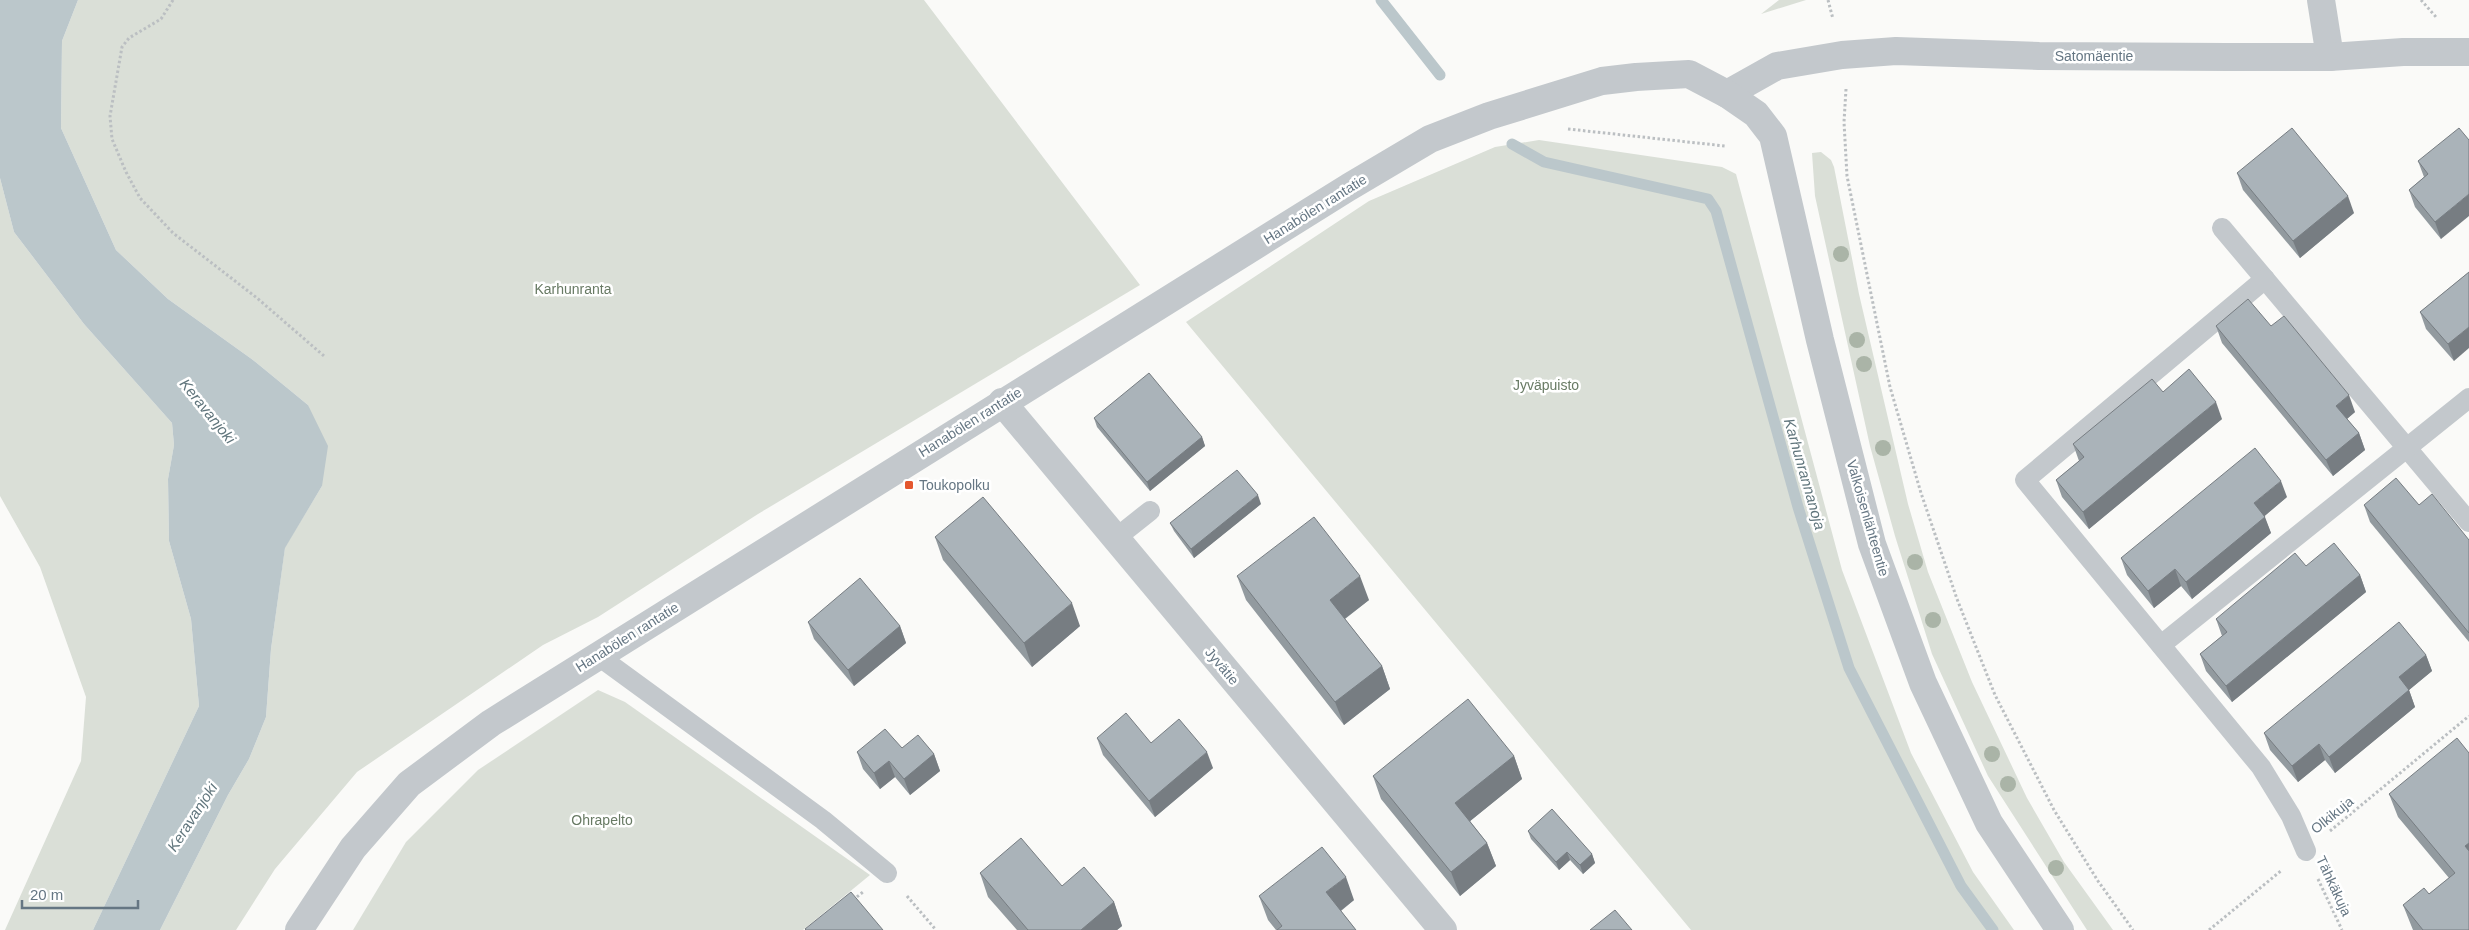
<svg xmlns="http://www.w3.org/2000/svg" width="2469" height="930" font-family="Arial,sans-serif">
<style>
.green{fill:#dadfd7}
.water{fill:#bbc7cb}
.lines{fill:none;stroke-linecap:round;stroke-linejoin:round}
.stream{stroke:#bbc7cb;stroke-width:11}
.path{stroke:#bbbfc2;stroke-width:3;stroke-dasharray:2.5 2.5;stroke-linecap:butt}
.service{stroke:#c3c8cc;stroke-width:20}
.minor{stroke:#c3c8cc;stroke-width:28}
.tertiary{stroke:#c3c8cc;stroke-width:28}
.tree{fill:#aab4a7}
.wall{fill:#929a9f}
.shaded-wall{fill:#777d82}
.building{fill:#aab3b9;stroke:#777d82}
.poi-dot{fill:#e4572e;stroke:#fff;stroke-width:2}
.labels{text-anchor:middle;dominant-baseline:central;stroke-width:5;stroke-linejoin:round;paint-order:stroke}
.street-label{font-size:14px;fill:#657683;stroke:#fff}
.park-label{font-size:14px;fill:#687a64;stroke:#fff}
.poi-label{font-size:14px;fill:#657683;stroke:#fff;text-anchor:start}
.water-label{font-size:15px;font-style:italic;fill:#60757c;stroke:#fff}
</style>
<rect width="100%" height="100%" fill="#fafaf8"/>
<g class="green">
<path d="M78 0H924L1140 285 758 514 598 617 543 645 357 772 275 869 236 930H160L228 795 249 759 266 717 271 649 285 547 322 486 308 405 253 360 168 299 116 250 61 128 62 41Z"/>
<path d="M1779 0H1806L1761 14Z"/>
<path d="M1539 140 1722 167 1736 174 1842 570 1911 753 1973 872 2014 930H1691L1186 322 1369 201 1495 147Z"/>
<path d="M1821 152 1831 160 1834 167 1859 294 1908 504 1928 572 1972 682 2027 798 2064 862 2113 930H2087L1988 776 1932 654 1895 536 1870 446 1815 196 1812 153Z"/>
<path d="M0 178 14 232 84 324 172 423 174 445 168 479 169 541 191 619 199 706 93 930H5L81 761 86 697 40 567 0 496Z"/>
<path d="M598 690 625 702 870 875 803 930H353L406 842 478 770Z"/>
</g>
<path class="water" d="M0 0H78L62 41 61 128 116 250 168 299 253 360 308 405 328 446 322 486 285 548 271 649 266 717 249 759 228 795 160 930H93L199 706 191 619 169 541 168 479 174 445 172 423 84 324 14 232 0 178Z"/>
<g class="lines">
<g class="stream">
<path d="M1381 0 1440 75"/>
<path d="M1512 144 1544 162 1708 199 1716 211 1798 507 1849 668 1961 886 1993 930"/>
</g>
<g class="path">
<path d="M173 0 161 19 129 38 122 47 110 116 112 139 126 172 140 198 173 233 257 298 324 356"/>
<path d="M1828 0 1833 19"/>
<path d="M2421 0 2436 17"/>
<path d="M1846 89 1844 122 1847 176 1890 387 1921 493 1957 599 1995 695 2054 810 2098 881 2133 930"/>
<path d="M1568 129 1725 146"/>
<path d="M2330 831 2469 716"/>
<path d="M2318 879 2342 930"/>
<path d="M907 896 936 930"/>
<path d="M853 900 863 892"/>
<path d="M2209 930 2282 870"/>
</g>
<g class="service">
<path d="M2222 228 2469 522"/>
<path d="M2265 279 2025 480 2261 767 2291 816 2306 851"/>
<path d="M1116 538 1150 511"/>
<path d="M2161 645 2469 398"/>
<path d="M597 655 823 820 887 873"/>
</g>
<g class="minor">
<path d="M2321 0 2330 57"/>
<path d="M1727 94 1777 66 1842 55 1896 51 2039 56 2227 57H2330L2403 52H2469"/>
<path d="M1002 402 1443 930"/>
</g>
<path class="tertiary" d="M299 930 353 848 409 784 491 723 1349 187 1430 139 1489 116 1602 81 1636 77 1689 74 1727 94 1756 114 1773 136 1820 340 1872 544 1923 683 1989 823 2060 930"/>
</g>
<g class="tree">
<circle cx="1841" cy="254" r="8"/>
<circle cx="1857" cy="340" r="8"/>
<circle cx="1864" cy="364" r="8"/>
<circle cx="1883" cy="448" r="8"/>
<circle cx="1915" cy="562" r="8"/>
<circle cx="1933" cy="620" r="8"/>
<circle cx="1992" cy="754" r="8"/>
<circle cx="2008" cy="784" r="8"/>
<circle cx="2056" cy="868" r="8"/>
</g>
<g class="wall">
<path d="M2469 140 2441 239 2415 207 2409 190 2424 177 2418 161Z"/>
<path d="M2237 173 2354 213 2300 258 2243 190Z"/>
<path d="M2469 272 2454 361 2426 329 2420 312Z"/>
<path d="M2216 326 2355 412 2347 419 2359 433 2365 450 2333 476 2222 343Z"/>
<path d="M2163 392 2222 419 2089 529 2062 497 2056 480 2079 461 2073 444Z"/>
<path d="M1094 418 1202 437 1205 446 1150 491 1097 427Z"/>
<path d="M2287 497 2264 516 2271 533 2192 599 2181 586 2154 608 2127 575 2121 558Z"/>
<path d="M1261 504 1194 558 1174 531 1170 523Z"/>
<path d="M2364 505H2419L2469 540V642L2370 522Z"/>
<path d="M935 537 1080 626 1032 667 943 560Z"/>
<path d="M2306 566 2360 575 2366 592 2232 702 2206 671 2200 654 2222 636 2216 619Z"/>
<path d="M1237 576 1369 600 1345 619 1382 666 1390 689 1344 725 1246 600Z"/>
<path d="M808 622 900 626 906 643 854 686 814 639Z"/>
<path d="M2426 655 2432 671 2409 690 2415 707 2335 773 2325 760 2298 782 2270 750 2264 733Z"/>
<path d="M1097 738 1151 743 1213 768 1155 817 1103 755Z"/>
<path d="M902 748 934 754 940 771 910 795 895 777 880 789 863 769 857 752Z"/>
<path d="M2469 753V930H2413L2403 905 2429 894 2449 878 2398 817 2389 794Z"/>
<path d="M1514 756 1522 779 1470 821 1487 843 1496 866 1460 896 1381 799 1373 776Z"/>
<path d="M1528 831 1592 854 1595 863 1583 874 1570 860 1559 870 1531 839Z"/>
<path d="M980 873 1062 886 1114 902 1122 926 1117 930H1017L988 897Z"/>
<path d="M1259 896 1354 900 1341 911 1356 930H1276L1268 920Z"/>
</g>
<g class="shaded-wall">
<path d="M2469 194V216L2441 239 2435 222Z"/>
<path d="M2348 196 2354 213 2300 258 2293 241Z"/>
<path d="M2469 327V348L2454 361 2448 344Z"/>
<path d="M2349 395 2355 412 2342 423 2336 406Z"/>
<path d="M2216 402 2222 419 2089 529 2083 512Z"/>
<path d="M2359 433 2365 450 2333 476 2326 460Z"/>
<path d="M1202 437 1205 446 1150 491 1147 482Z"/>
<path d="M2281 481 2287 497 2260 520 2254 503Z"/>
<path d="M1258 495 1261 504 1194 558 1191 549Z"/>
<path d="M2265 517 2271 533 2192 599 2186 582Z"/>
<path d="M2175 569 2181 586 2154 608 2148 591Z"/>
<path d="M2360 575 2366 592 2232 702 2226 686Z"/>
<path d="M1360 576 1369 600 1339 623 1330 600Z"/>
<path d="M1072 603 1080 626 1032 667 1024 643Z"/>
<path d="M900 626 906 643 854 686 848 670Z"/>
<path d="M2426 655 2432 671 2409 690 2415 707 2335 773 2329 757 2399 677Z"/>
<path d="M1382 666 1390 689 1344 725 1335 702Z"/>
<path d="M2319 744 2325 760 2298 782 2292 766Z"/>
<path d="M1207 752 1213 768 1155 817 1149 801Z"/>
<path d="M934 754 940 771 910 795 904 779Z"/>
<path d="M1514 756 1522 779 1464 826 1455 803Z"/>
<path d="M889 761 895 777 880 789 874 773Z"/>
<path d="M1487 843 1496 866 1460 896 1451 872Z"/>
<path d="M2469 843V857L2465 846Z"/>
<path d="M1567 852 1570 860 1559 870 1556 862Z"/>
<path d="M1592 854 1595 863 1583 874 1580 865Z"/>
<path d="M1346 877 1354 900 1335 915 1326 892Z"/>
<path d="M1114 902 1122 926 1117 930H1081Z"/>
</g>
<g class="building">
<path d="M2292 128 2348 196 2293 241 2237 173Z"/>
<path d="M2459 128 2469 140V194L2435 222 2409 190 2428 174 2418 161Z"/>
<path d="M2469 272V327L2448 344 2420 312Z"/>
<path d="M2248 299 2271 326 2284 316 2349 395 2336 406 2359 433 2326 460 2216 326Z"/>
<path d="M2189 369 2216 402 2083 512 2056 480 2084 457 2073 444 2152 379 2163 392Z"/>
<path d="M1149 373 1202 437 1147 482 1094 418Z"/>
<path d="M2255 448 2281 481 2254 503 2265 517 2186 582 2175 569 2148 591 2121 558Z"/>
<path d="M1237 470 1258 495 1191 549 1170 523Z"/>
<path d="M2396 478 2419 505 2432 494 2469 540V633L2364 505Z"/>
<path d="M983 497 1072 603 1024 643 935 537Z"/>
<path d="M1314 517 1360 576 1330 600 1382 666 1335 702 1237 576Z"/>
<path d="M2334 543 2360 575 2226 686 2200 654 2227 632 2216 619 2295 553 2306 566Z"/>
<path d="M860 578 900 626 848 670 808 622Z"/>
<path d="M2399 622 2426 655 2399 677 2409 690 2329 757 2319 744 2292 766 2264 733Z"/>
<path d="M1468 699 1514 756 1455 803 1487 843 1451 872 1373 776Z"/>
<path d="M1126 713 1151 743 1179 719 1207 752 1149 801 1097 738Z"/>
<path d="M885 729 902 748 918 735 934 754 904 779 889 761 874 773 857 752Z"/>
<path d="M2457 738 2469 753V843L2465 846 2469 851V930H2423L2403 905 2424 888 2429 894 2455 873 2389 794Z"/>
<path d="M1552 809 1592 854 1580 865 1567 852 1556 862 1528 831Z"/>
<path d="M1021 838 1062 886 1084 867 1114 902 1081 930H1028L980 873Z"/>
<path d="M1322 847 1346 877 1326 892 1356 930H1277L1282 926 1259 896Z"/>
<path d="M851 892 883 930H806L805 929Z"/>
<path d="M1615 910 1632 930H1590Z"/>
</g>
<rect class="poi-dot" x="904" y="480" width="10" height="10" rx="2.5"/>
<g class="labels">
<g class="street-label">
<text x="2094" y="56">Satomäentie</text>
<text transform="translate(1315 209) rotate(-32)">Hanabölen rantatie</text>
<text transform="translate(970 422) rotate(-32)">Hanabölen rantatie</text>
<text transform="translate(1868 518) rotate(74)">Valkoisenlähteentie</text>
<text transform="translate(627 637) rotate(-32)">Hanabölen rantatie</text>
<text transform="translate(1222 666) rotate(50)">Jyvätie</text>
<text transform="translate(2332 815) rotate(-39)">Olkikuja</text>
<text transform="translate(2334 886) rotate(65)">Tähkäkuja</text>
</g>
<g class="park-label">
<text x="573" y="289">Karhunranta</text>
<text x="1546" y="385">Jyväpuisto</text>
<text x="602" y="820">Ohrapelto</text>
</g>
<g class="poi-label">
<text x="919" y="485">Toukopolku</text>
</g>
<g class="water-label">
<text transform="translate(208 411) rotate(51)">Keravanjoki</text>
<text transform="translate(1805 474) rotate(74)">Karhunrannanoja</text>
<text transform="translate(192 817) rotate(-57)">Keravanjoki</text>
</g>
</g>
<path d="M22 900v8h116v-8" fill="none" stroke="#657683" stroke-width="2.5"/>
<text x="30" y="900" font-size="15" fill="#657683" stroke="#ffffff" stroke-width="4" paint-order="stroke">20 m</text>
</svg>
